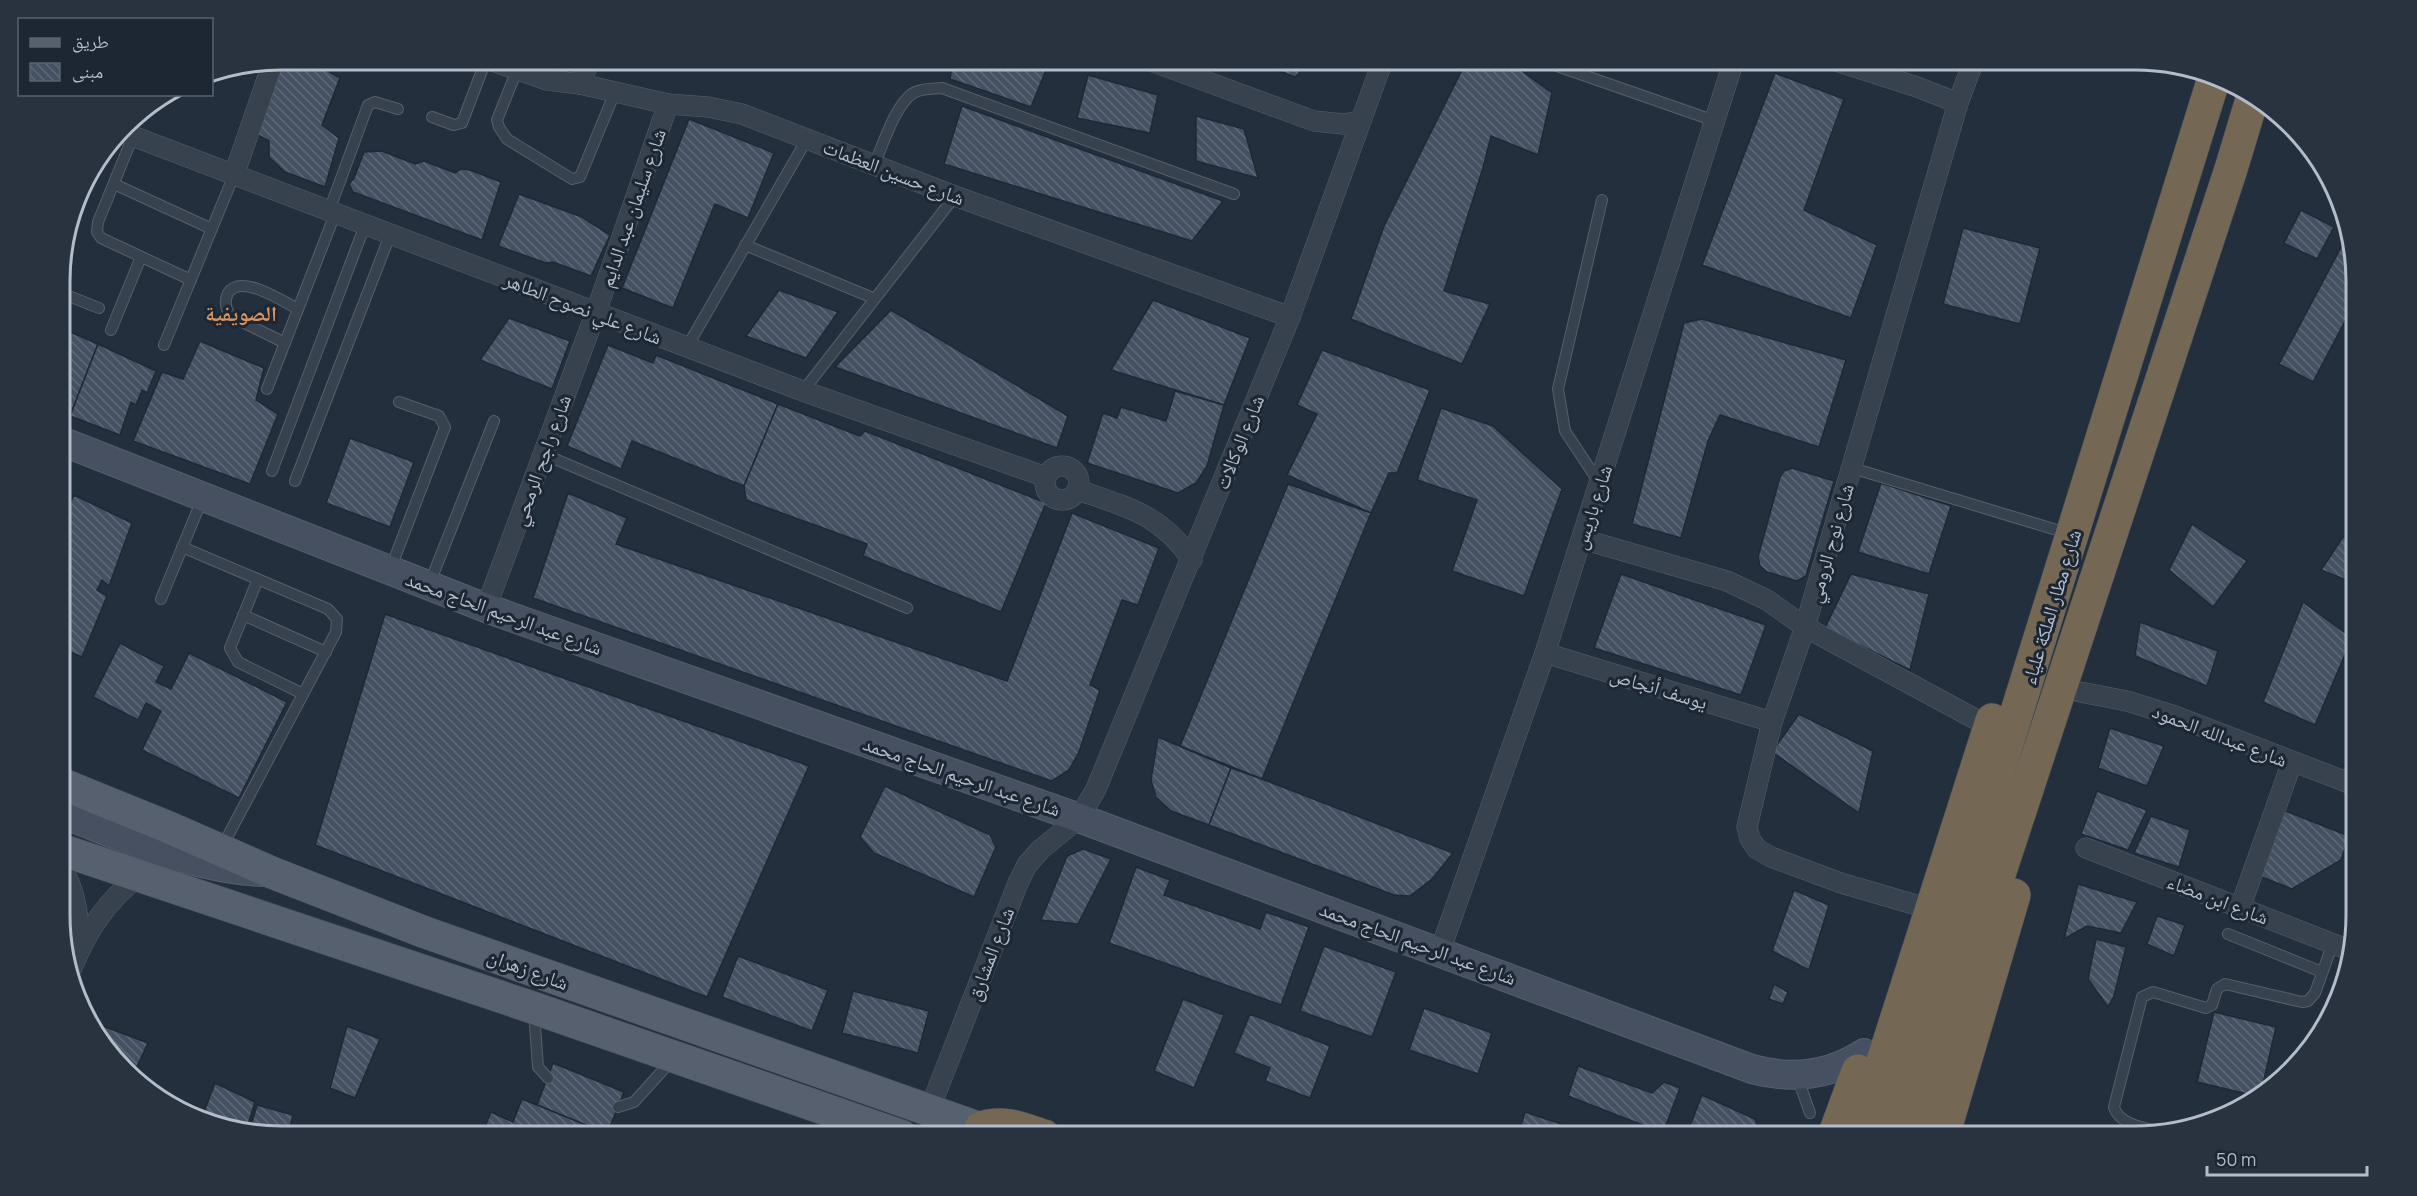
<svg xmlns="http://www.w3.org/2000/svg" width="2417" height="1196" font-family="Manrope,'Noto Naskh Arabic',sans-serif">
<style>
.building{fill:url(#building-back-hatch);stroke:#1f2835;stroke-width:1.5}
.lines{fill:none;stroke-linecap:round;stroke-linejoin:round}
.lane-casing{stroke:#565f6c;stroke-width:12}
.street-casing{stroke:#565f6c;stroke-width:21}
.secondary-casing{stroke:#565f6c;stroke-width:30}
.primary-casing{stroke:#414a57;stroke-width:33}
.highway-casing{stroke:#434c59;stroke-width:34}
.lane{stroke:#38414e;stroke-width:10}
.street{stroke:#38414e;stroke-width:20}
.secondary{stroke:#465061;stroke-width:28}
.primary{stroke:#56606e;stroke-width:32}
.highway{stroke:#746855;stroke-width:33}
.labels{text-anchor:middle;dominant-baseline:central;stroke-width:6;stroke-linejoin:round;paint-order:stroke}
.street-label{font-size:20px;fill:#b4bcc9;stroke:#1d2633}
.neighbourhood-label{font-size:21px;font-weight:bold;fill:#d59563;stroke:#1d2633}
.rim{fill:none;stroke:#b4bcc9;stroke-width:3}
</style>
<defs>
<pattern id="building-back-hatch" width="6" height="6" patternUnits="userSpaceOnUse" patternTransform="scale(1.5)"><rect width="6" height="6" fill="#455162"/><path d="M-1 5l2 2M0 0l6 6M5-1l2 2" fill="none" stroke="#5d6877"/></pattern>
</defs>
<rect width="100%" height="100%" fill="#242f3e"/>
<g class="building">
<path d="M283 60H309L340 78 322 125 339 138 325 187 285 172 269 157V141L256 134Z"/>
<path d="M534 60H574L567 73Z"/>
<path d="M953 60H1050L1031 107 950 79Z"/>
<path d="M1251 60H1313L1295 77Z"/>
<path d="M1467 60H1507L1552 93 1538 155 1491 136 1483 168 1444 291 1490 304 1462 364 1351 319 1384 226Z"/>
<path d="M1923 60H1939L1937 65Z"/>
<path d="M1775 73 1844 99 1804 210 1877 245 1851 318 1702 265Z"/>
<path d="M1088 75 1158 95 1150 133 1077 118Z"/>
<path d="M962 106 1223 201 1192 241 944 164Z"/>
<path d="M1196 116 1244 129 1258 178 1196 161Z"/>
<path d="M689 119 774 153 748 218 715 204 673 308 622 288Z"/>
<path d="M382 151 415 164 424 161 455 173 461 169 470 170 501 182 482 240 353 192 349 184 354 178 364 152Z"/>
<path d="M519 194 582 217 610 235 591 276 553 262 546 263 498 246Z"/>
<path d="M2301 210 2334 227 2317 259 2284 243Z"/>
<path d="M1963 228 2040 248 2020 324 1943 304Z"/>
<path d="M2348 234 2355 253V302L2313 382 2279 364Z"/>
<path d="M779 290 838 312 806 358 746 336Z"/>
<path d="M1153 300 1250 338 1224 405 1111 370Z"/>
<path d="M891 310 1068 416 1057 448 835 367Z"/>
<path d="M509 318 570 341 552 389 480 360Z"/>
<path d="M1702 319 1846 360 1819 447 1720 415 1708 441 1681 538 1632 524 1684 323Z"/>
<path d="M61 328 98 344 70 416 61 413Z"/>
<path d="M200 341 264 368 256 400 278 414 250 484 133 441 162 372 183 379Z"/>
<path d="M98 344 156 371 147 393 142 390 136 405 131 402 120 435 70 416Z"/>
<path d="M608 345 653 363 656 355 778 404 744 486 632 441 621 469 567 446Z"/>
<path d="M1322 350 1430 390 1397 473H1389L1371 513 1287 475 1317 414 1297 405Z"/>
<path d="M1175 391 1224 405 1207 466 1196 483 1178 493 1087 463 1103 413 1117 418 1121 407 1166 421Z"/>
<path d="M778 404 860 436 865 431 1046 503 1001 612 863 556 867 544 746 500 744 486Z"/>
<path d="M1441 408 1493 426 1562 489 1524 596 1452 571 1477 500 1417 480Z"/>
<path d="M350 438 414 462 390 527 326 503Z"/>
<path d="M1792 468 1834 481 1806 576 1797 581 1767 572 1760 566 1758 557 1780 477 1784 471Z"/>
<path d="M1881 483 1951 506 1929 574 1858 552Z"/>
<path d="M1288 484 1371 513 1262 779 1180 746Z"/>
<path d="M568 493 627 518 616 544 1007 681 1072 513 1159 548 1138 605 1122 600 1090 685 1100 690 1079 752 1069 770 1052 781 533 598Z"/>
<path d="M74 495 132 523 109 586 102 580 97 590 107 596 82 657 61 648V522Z"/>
<path d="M2356 522V534L2349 531Z"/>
<path d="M2192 524 2247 561 2213 607 2169 570Z"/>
<path d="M2343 537 2356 543V584L2321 570Z"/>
<path d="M1621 574 1766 625 1741 695 1594 648Z"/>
<path d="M1851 574 1929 594 1910 670 1825 628Z"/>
<path d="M2303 602 2352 638 2315 725 2263 702Z"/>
<path d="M385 614 809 766 707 997 315 845Z"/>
<path d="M2140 622 2218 651 2207 686 2135 656Z"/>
<path d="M120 643 164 666 156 682 171 689 189 653 287 702 239 798 142 750 161 711 146 703 138 720 93 697Z"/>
<path d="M1799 714 1873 751 1859 813 1772 752Z"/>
<path d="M2110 728 2164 746 2147 786 2098 768Z"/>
<path d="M1158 737 1231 768 1209 825 1171 811 1156 797 1151 780Z"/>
<path d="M1231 768 1262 779 1453 853 1432 879 1410 896 1394 895 1209 825Z"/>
<path d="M885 786 990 835 996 847 974 897 874 853 860 837Z"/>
<path d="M2097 791 2147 810 2128 850 2081 834Z"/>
<path d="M2283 810 2349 836 2341 860 2292 889 2254 874Z"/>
<path d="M2151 816 2190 830 2179 867 2134 853Z"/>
<path d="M1083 849 1111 859 1078 924 1041 920 1067 856Z"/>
<path d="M1136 867 1170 880 1164 895 1260 929 1266 912 1309 927 1281 1005 1109 943Z"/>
<path d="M2078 884 2137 902 2121 933 2087 926 2064 939Z"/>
<path d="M1794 890 1829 905 1809 970 1772 951Z"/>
<path d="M2157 916 2185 925 2174 956 2147 944Z"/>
<path d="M2096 939 2126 947 2114 996 2108 1007 2088 979Z"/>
<path d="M1324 946 1396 972 1372 1037 1300 1011Z"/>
<path d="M738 956 828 990 812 1031 722 997Z"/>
<path d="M1774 984 1788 992 1783 1004 1769 999Z"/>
<path d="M853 991 929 1011 918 1053 842 1033Z"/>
<path d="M1183 999 1224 1015 1194 1088 1154 1071Z"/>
<path d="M1424 1008 1492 1033 1478 1074 1409 1050Z"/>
<path d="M2214 1012 2276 1027 2260 1097 2197 1082Z"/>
<path d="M1250 1014 1330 1046 1310 1098 1265 1081 1270 1068 1234 1053Z"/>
<path d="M95 1023 148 1043 134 1073 106 1049Z"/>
<path d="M347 1026 380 1039 355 1098 330 1088Z"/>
<path d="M553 1063 624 1092 607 1134 537 1105Z"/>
<path d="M1578 1066 1652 1093 1664 1082 1680 1088 1663 1133 1568 1096Z"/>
<path d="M215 1083 255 1102 247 1128 202 1117Z"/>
<path d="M1702 1095 1755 1119 1761 1136H1686Z"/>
<path d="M522 1099 537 1105 613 1136H481L491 1112 513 1122Z"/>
<path d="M257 1105 293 1115 288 1136 250 1129Z"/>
<path d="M1525 1112 1598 1136H1518Z"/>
<path d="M311 1126 335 1136H308Z"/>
</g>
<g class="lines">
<defs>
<g id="lane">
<path d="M1540 60 1715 121"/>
<path d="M517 70 497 120 499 127 507 139 572 179 580 177 615 92"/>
<path d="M432 117 454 125 462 123 486 60"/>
<path d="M133 136 98 222 97 232 101 238 191 280"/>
<path d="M874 165C883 145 895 105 913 93 922 88 932 89 942 88L1234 194"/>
<path d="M114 184 212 229"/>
<path d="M329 211 368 105 375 102 398 109"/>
<path d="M745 245 873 298"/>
<path d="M61 293 99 308"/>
<path d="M111 330 141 257"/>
<path d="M285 343 230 316C226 309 224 301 228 293 241 273 282 301 298 309"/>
<path d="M164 345 234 175"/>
<path d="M687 347 807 139"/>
<path d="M267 389 335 214"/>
<path d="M803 391 955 196"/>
<path d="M543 454 907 608"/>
<path d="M1852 468 2060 531"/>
<path d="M272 471 365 225"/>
<path d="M295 481 390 235"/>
<path d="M1600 484 1565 431 1558 389 1602 200"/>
<path d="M182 547 328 609 337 619 336 632 222 847"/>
<path d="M390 570 445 427 439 416 399 402"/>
<path d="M258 579 230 648 238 662 303 694"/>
<path d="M429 585 494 421"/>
<path d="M161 599 203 497"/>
<path d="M243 615 326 652"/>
<path d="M2228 934 2322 972"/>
<path d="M534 1011 538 1067 548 1078"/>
<path d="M1797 1076 1810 1113"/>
<path d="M618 1107 634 1102 673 1059"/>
<path d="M2163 1133C2146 1128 2119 1125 2114 1107L2142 997 2153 992 2206 1008 2212 1005 2217 989 2225 984 2302 1002 2308 1001 2315 993 2333 943"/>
</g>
<g id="street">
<path d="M490 60 547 80 580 84 668 104 708 107 742 114 955 196 1290 317"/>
<path d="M1148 60 1314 121 1343 124 1361 121"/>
<path d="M1833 60 1917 87 1958 103"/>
<path d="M580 84 590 60"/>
<path d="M122 132 803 391 1046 477"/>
<path d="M234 175 273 62"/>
<circle cx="1062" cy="483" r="17"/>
<path d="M1078 490C1127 507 1161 514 1192 560"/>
<path d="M1582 539 1727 581 1767 600 1805 627 1990 727"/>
<path d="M486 608 596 312 668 104"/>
<path d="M1545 653 1772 722"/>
<path d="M2080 692 2127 701 2175 716 2357 786"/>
<path d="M2350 784 2357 766"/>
<path d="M2086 848 2349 950"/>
<path d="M62 868C76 892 80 919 78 947"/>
<path d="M2240 908 2292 762"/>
<path d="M1930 909 1841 883 1771 857 1757 849 1750 839 1747 827 1772 722 1805 627 1958 103 1974 60"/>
<path d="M1440 951 1545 653 1734 60"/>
<path d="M72 968C87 930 107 901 139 876"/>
<path d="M929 1111 1018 883 1027 865 1040 850 1079 818 1096 789 1290 317 1383 60"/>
</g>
<g id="secondary">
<path d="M61 441 486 608 1079 818 1752 1069C1792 1080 1829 1076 1864 1053"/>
<path d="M62 814C127 838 192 869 262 872"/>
</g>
<g id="primary">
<path d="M62 784 168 827 273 873 424 932 1002 1136"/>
<path d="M62 850 534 1008 902 1136"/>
</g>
<g id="highway">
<path d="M981 1128C1003 1120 1023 1129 1044 1136"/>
<path d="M1834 1136 1858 1071"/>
<path d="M1859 1136 1992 720"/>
<path d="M1885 1136 2214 78"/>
<path d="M1913 1136 2231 169 2253 96"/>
<path d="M1943 1136 2014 895"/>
</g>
</defs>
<use href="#lane" class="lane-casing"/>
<use href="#street" class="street-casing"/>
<use href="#secondary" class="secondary-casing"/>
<use href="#primary" class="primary-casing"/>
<use href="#highway" class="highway-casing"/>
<use href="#lane" class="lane"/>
<use href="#street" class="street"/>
<use href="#secondary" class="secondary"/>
<use href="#primary" class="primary"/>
<use href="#highway" class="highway"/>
</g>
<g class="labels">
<g class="street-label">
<text transform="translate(894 172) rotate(21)">شارع حسين العظمات</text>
<text transform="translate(632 208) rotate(-71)">شارع سليمان عبد الدايم</text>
<text transform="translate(583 308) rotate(21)">شارع علي نصوح الطاهر</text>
<text transform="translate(1239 442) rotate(-68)">شارع الوكالات</text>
<text transform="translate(541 460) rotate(-70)">شارع راجح الرمحي</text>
<text transform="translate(1592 507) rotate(-72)">شارع باريس</text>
<text transform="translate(1830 543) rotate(-74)">شارع نوح الرومي</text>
<text transform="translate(2051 607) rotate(-73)">شارع مطار الملكة علياء</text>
<text transform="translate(504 613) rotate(20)">شارع عبد الرحيم الحاج محمد</text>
<text transform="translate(1659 688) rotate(17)">يوسف أنجاص</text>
<text transform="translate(2220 735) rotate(21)">شارع عبدالله الحمود</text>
<text transform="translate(962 776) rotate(19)">شارع عبد الرحيم الحاج محمد</text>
<text transform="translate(2218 899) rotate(21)">شارع ابن مضاء</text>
<text transform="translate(1418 943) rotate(20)">شارع عبد الرحيم الحاج محمد</text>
<text transform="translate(990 954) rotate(-69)">شارع المشارق</text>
<text transform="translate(528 969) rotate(20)">شارع زهران</text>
</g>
<g class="neighbourhood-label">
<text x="241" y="313">الصويفية</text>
</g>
</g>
<path d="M0 0H2417V1196H0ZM281 70H2135A211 211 0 0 1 2346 281V915A211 211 0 0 1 2135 1126H281A211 211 0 0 1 70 915V281A211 211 0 0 1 281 70Z" fill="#29323f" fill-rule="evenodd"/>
<path class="rim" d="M281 70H2135A211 211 0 0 1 2346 281V915A211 211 0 0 1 2135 1126H281A211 211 0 0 1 70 915V281A211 211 0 0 1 281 70Z"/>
<rect x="18" y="18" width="195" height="78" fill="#1d2633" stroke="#59626f" stroke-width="1.5"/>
<rect x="30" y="38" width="30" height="9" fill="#56606e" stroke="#59626f" stroke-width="1.5"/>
<text x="72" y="48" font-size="18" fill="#b4bcc9">طريق</text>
<rect x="30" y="63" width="30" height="18" fill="url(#building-back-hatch)" stroke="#59626f" stroke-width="1.5"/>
<text x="72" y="78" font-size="18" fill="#b4bcc9">مبنى</text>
<path d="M2207 1166v9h160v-9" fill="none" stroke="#b4bcc9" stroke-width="3"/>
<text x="2216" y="1166" font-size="18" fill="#b4bcc9" stroke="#1d2633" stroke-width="4.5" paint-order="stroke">50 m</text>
</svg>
